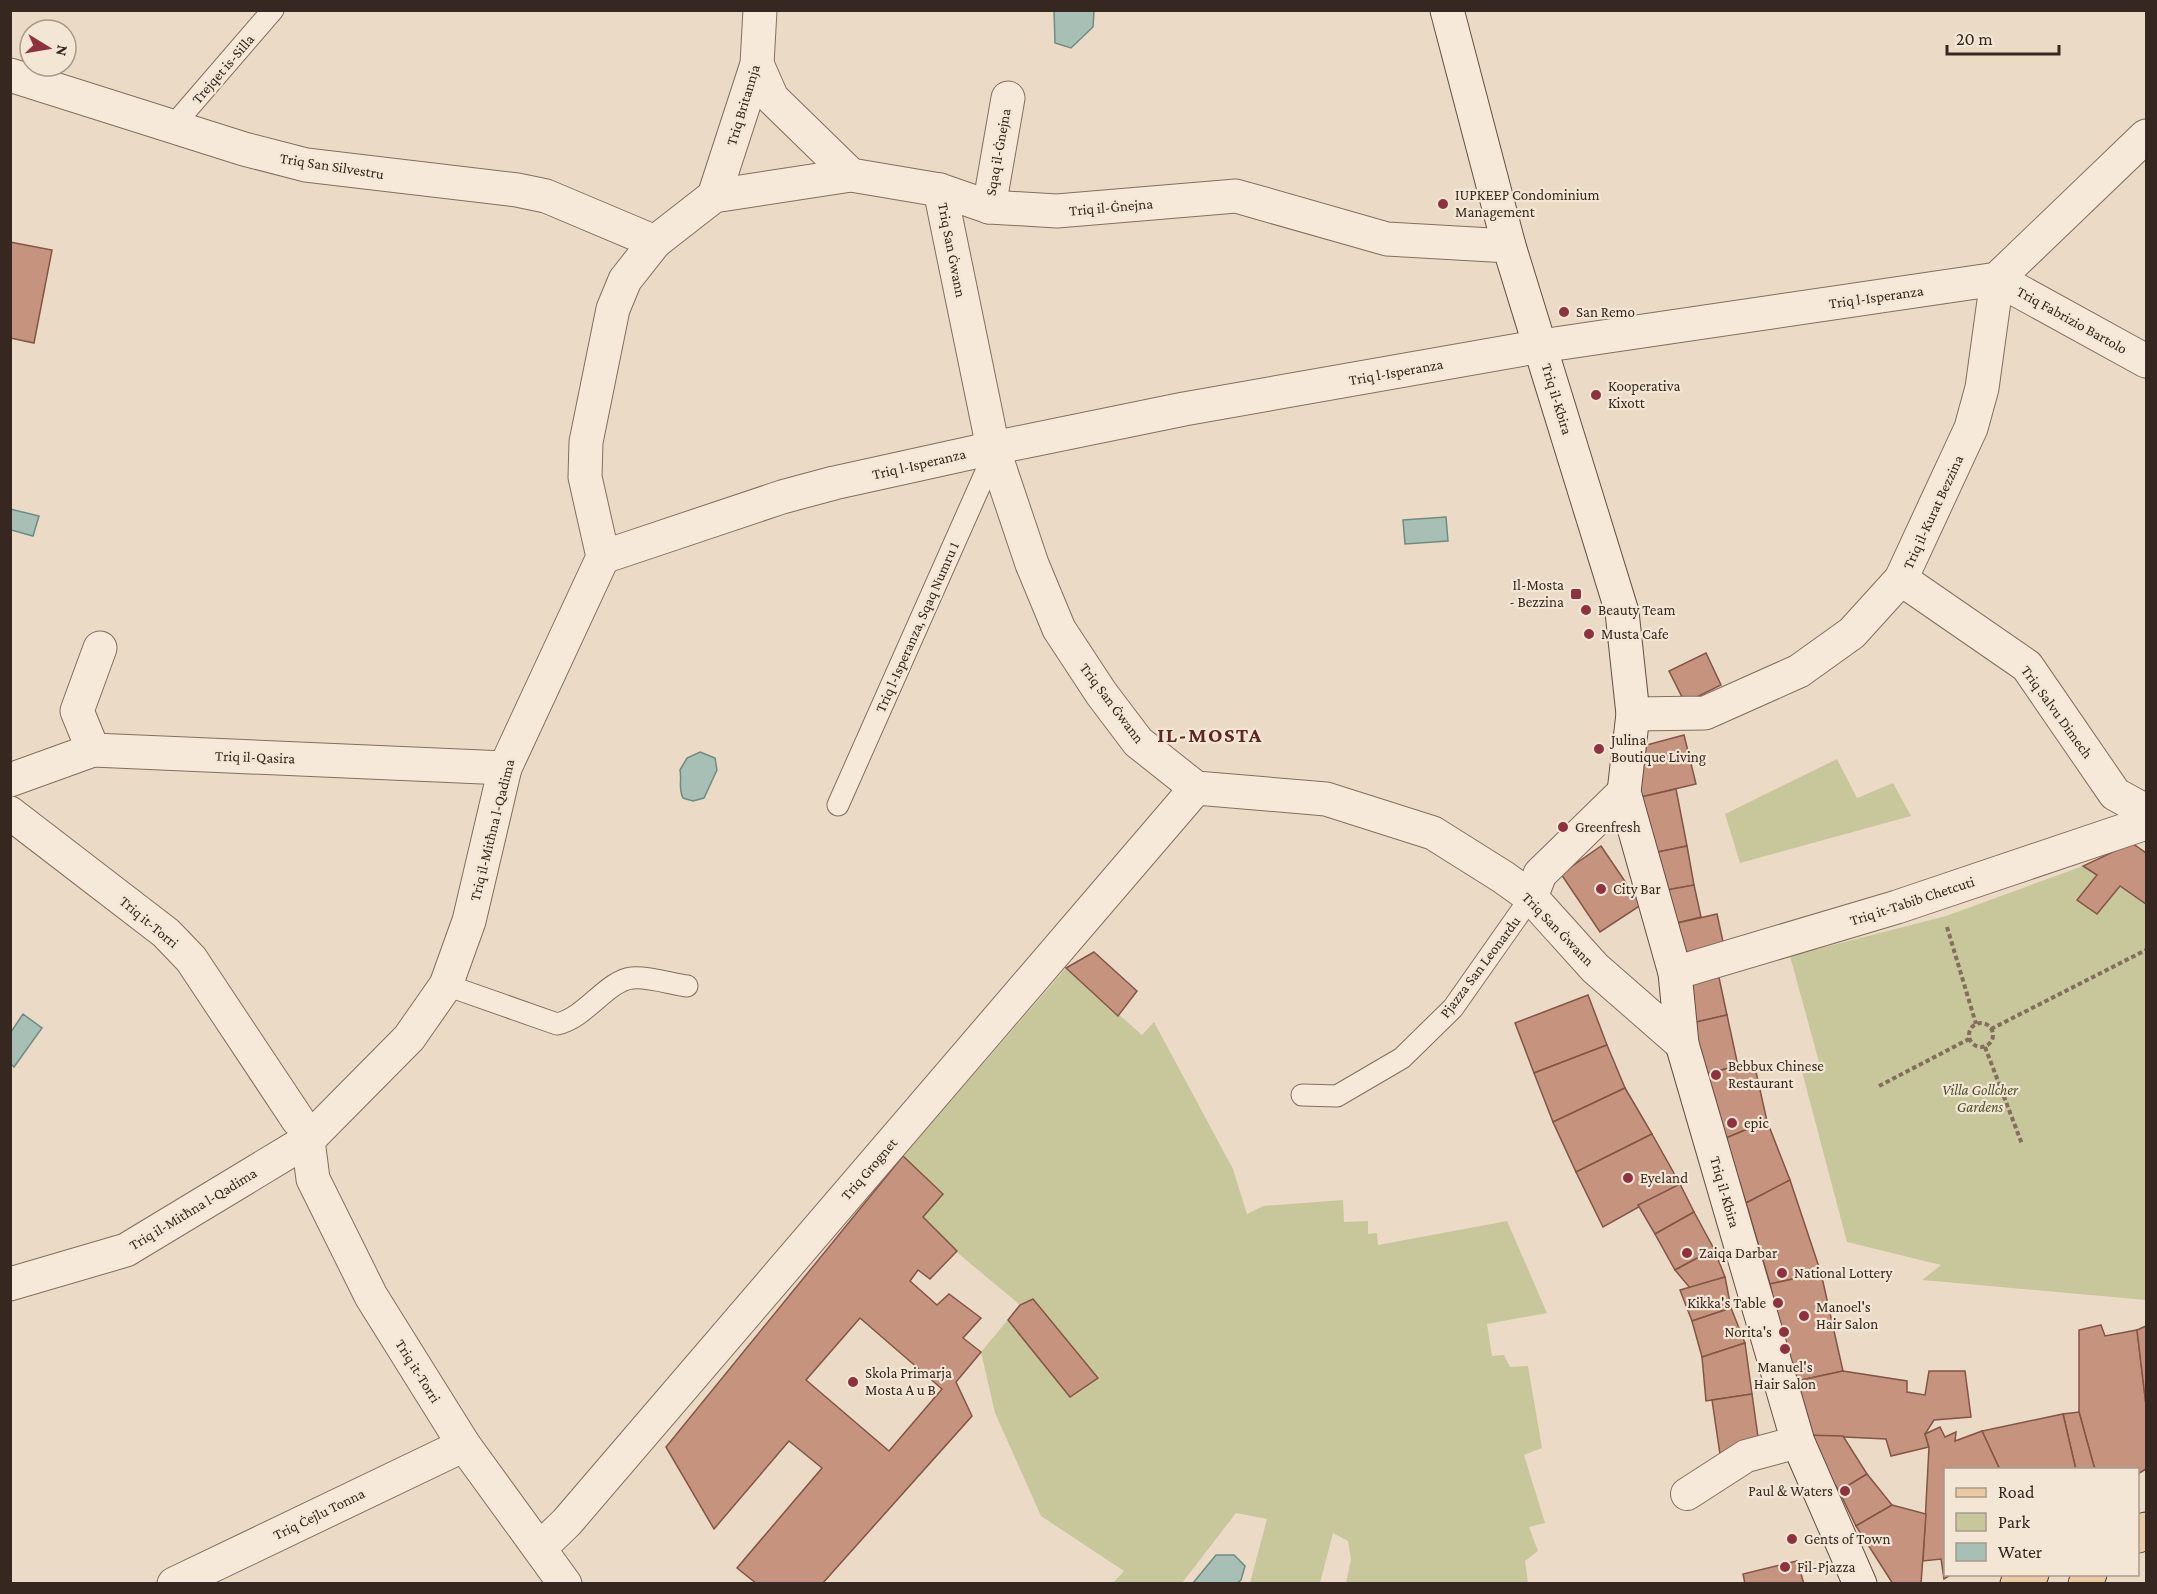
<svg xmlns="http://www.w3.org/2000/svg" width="2157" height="1594" font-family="'Crimson Pro',serif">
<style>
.green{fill:#c8c79b}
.water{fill:#a7bfb5;stroke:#6e8c81;stroke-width:1.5}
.building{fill:#c6937f;stroke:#825545;stroke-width:1.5;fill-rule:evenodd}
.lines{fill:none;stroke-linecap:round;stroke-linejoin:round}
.service-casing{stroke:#856d5d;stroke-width:23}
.pedestrian-casing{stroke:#856d5d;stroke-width:34}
.minor-casing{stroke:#856d5d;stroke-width:35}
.secondary-casing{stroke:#674e40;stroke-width:35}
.primary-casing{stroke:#533c31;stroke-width:35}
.path{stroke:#856d5d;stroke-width:4;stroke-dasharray:4.5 3;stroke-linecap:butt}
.service{stroke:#f6e9d9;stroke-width:21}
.pedestrian{stroke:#f6e9d9;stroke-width:32}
.minor{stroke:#f6e9d9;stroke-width:33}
.secondary{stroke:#f6e9d9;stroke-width:33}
.primary{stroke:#ebcaa1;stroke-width:33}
.poi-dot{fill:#8f323f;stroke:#f3e6d5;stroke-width:2}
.labels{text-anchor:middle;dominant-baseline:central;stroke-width:4.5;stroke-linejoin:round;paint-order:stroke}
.street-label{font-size:15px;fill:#362820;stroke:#f3e6d5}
.poi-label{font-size:15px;fill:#362820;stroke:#f3e6d5;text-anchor:start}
.park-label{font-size:15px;font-style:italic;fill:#4c5128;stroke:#f3e6d5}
.district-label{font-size:21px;font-weight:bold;letter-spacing:1.5px;fill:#5f2723;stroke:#f3e6d5}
</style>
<rect width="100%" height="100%" fill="#ebdbc6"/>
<g class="green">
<path d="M1837 759 1857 798 1893 783 1911 816 1740 863 1725 814Z"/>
<path d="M2083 866 2097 875 2077 900 2120 886 2146 904V1300L1922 1280 1941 1265 1847 1242 1801 1068 1819 1062 1790 956 1946 916Z"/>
<path d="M1066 968 1142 1035 1154 1022 1233 1169 1247 1214 1263 1206 1343 1200 1344 1222 1368 1221V1234L1377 1233 1378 1245 1507 1221 1547 1313 1487 1324 1492 1356 1504 1355 1510 1367 1528 1366 1542 1448 1524 1455 1545 1523 1529 1527 1538 1551 1525 1561 1528 1583H1346L1351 1559 1348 1541 1333 1533 1320 1583H1250L1267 1519 1236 1513 1182 1583H1113L1124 1571 1041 1516 995 1413 981 1352 1020 1305 959 1254 923 1217 943 1193 903 1156Z"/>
</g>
<g class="water">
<path d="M1054 11H1094L1093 27 1071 48 1055 43Z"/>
<path d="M10 509 39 516 33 536 11 530Z"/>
<path d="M1446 517 1448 541 1405 544 1403 520Z"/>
<path d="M700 752 715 758 717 770 704 798 693 801 683 798C678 788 682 780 680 770L687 758Z"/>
<path d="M23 1014 42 1028 14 1067 11 1064V1032Z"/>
<path d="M1216 1555H1234L1245 1566 1241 1580 1237 1583H1193Z"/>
</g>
<g class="building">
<path d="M10 242 52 250 34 343 10 338Z"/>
<path d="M1706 653 1721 685 1685 703 1669 671Z"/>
<path d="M1684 735 1696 784 1641 797 1635 768 1639 747Z"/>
<path d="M1676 789 1687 846 1653 853 1641 797Z"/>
<path d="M2132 843 2146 853V904L2120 886 2097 914 2077 900 2097 875 2083 866Z"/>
<path d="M1601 846 1641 905 1600 932 1561 874Z"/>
<path d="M1687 846 1694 885 1661 891 1653 853Z"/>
<path d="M1694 885 1701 917 1669 925 1661 891Z"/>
<path d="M1717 914 1725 951 1677 962 1669 925Z"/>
<path d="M1094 952 1137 991 1118 1016 1066 968Z"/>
<path d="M1718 973 1727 1015 1692 1023 1681 983Z"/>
<path d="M1588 995 1607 1045 1534 1073 1515 1023Z"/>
<path d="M1727 1015 1738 1066 1703 1074 1692 1023Z"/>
<path d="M1607 1045 1625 1088 1553 1122 1534 1073Z"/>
<path d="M1754 1063 1767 1121 1726 1138 1703 1074Z"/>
<path d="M1625 1088 1652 1134 1576 1172 1553 1122Z"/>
<path d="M1767 1121 1790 1180 1746 1203 1726 1138Z"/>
<path d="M1652 1134 1680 1184 1603 1227 1576 1172Z"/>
<path d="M903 1156 943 1194 923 1217 957 1251 930 1279 918 1270 910 1281 937 1305 949 1294 981 1318 963 1338 981 1352 956 1382 972 1416 822 1584H757L737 1568 822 1468 789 1441 714 1529 666 1447ZM860 1318 942 1389 889 1451 806 1380Z"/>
<path d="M1790 1180 1821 1273 1770 1284 1746 1203Z"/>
<path d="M1680 1184 1694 1212 1655 1234 1638 1205Z"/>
<path d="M1694 1212 1714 1249 1675 1270 1655 1234Z"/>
<path d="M1714 1249 1725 1277 1690 1288 1675 1270Z"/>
<path d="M1821 1273 1843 1371 1792 1382 1770 1284Z"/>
<path d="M1725 1277 1731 1308 1692 1321 1680 1290Z"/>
<path d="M1033 1299 1098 1378 1070 1397 1008 1320 1020 1305Z"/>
<path d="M1731 1308 1745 1343 1702 1357 1692 1321Z"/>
<path d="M2101 1325 2105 1336 2137 1330 2146 1405V1469L2138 1474V1470H2095L2079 1412V1330Z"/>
<path d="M2146 1326V1405L2137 1330Z"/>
<path d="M1745 1343 1752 1394 1706 1401 1702 1357Z"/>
<path d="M1843 1371 1907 1381V1392L1925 1395 1929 1371H1965L1971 1417 1934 1420 1925 1434 1929 1447 1891 1456 1886 1439 1803 1435 1792 1382Z"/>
<path d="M1752 1394 1759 1444 1720 1454 1712 1400Z"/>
<path d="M2079 1412 2095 1470H2076L2063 1414Z"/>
<path d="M2063 1414 2076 1470H2000L1982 1431Z"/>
<path d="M1940 1427 1945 1437 1956 1432 1955 1441 1982 1431 2000 1470H1946V1574H1952L1944 1579 1941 1559 1923 1561 1929 1447 1925 1434Z"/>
<path d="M1803 1435 1843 1436 1867 1474 1839 1491Z"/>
<path d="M1867 1474 1892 1505 1856 1526 1839 1491Z"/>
<path d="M1892 1505 1926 1514 1921 1584H1893L1856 1526Z"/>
<path d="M1797 1561 1804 1584H1745L1743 1574Z"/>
</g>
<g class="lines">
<defs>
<g id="service">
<path d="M172 127 273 10"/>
<path d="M838 805 989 465 992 448"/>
<path d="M446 985 557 1024C586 1018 606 981 632 978 647 976 672 984 687 986"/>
<path d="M1302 1095 1337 1096 1402 1058 1453 1008 1531 897"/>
</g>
<path id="pedestrian" d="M1687 1494 1746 1456 1798 1442"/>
<g id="minor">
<path d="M757 64 772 98 851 175"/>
<path d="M10 75 244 149 306 165 517 190 546 196 655 242"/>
<path d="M940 190 993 448 1032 564 1059 629 1101 693 1138 742 1196 788 1326 799 1433 833 1503 877 1531 897 1595 968 1682 1044"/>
<path d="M714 196 757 64 760 10"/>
<path d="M989 207 1008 98"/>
<path d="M603 557 782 497 834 483 993 448 1184 409 1541 346 1997 279 2146 136"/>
<path d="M1901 579 2027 666 2115 794 2146 811"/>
<path d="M1633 714 1705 713 1799 671 1852 633 1901 579 1971 428 1982 388 1997 279 2146 361"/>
<path d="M93 750 77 711 100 648"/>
<path d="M10 780 93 750 505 768"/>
<path d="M10 813 166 933 191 959 298 1120"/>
<path d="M1531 897 1540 874 1624 792"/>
<path d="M1675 973 1897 907 2146 823"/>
<path d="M308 1140 313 1179 371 1296 464 1445 565 1584"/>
<path d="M10 1284 126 1250 308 1140 409 1038 446 985 469 921 505 768 603 557 585 477 586 442 613 309 625 280 655 242 714 196 851 175 940 190 989 207 1057 211 1236 196 1387 239 1509 246"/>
<path d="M540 1548 567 1522 1196 788"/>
<path d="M174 1584 464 1445"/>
</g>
<path id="secondary" d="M1447 10 1509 246 1622 612 1633 714 1624 792 1675 973 1682 1044 1798 1442 1860 1584"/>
<g id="primary">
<path d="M2138 1536 2146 1529"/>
<path d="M2017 1584 2032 1574"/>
<path d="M2085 1584 2090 1574"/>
</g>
</defs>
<use href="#service" class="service-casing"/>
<use href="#pedestrian" class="pedestrian-casing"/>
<use href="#minor" class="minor-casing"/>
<use href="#secondary" class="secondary-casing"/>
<use href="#primary" class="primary-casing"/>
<g class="path">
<path d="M1947 927 1976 1024"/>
<circle cx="1981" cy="1035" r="12"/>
<path d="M1991 1029 2146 950"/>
<path d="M1985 1047 2022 1144"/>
<path d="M1879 1086 1969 1039"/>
</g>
<use href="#service" class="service"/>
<use href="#pedestrian" class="pedestrian"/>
<use href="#minor" class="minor"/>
<use href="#secondary" class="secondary"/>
<use href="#primary" class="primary"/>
</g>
<g class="poi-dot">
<circle cx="1443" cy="204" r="6"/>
<circle cx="1564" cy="312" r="6"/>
<circle cx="1596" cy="395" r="6"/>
<rect x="1570" y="588" width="12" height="12" rx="3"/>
<circle cx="1586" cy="610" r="6"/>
<circle cx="1589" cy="634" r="6"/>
<circle cx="1599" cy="749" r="6"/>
<circle cx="1563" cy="827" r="6"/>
<circle cx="1601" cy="889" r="6"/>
<circle cx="1716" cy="1075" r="6"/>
<circle cx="1732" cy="1123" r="6"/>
<circle cx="1628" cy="1178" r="6"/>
<circle cx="1687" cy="1253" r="6"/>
<circle cx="1782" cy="1273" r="6"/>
<circle cx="1778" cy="1303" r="6"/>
<circle cx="1804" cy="1316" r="6"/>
<circle cx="1784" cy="1332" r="6"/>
<circle cx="1785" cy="1349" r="6"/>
<circle cx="853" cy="1382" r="6"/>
<circle cx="1845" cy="1491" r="6"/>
<circle cx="1792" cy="1539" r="6"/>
<circle cx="1785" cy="1567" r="6"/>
</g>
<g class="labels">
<g class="street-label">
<text transform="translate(223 69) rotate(-49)">Trejqet is-Silla</text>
<text transform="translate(743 105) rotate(-73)">Triq Britannja</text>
<text transform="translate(998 152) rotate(-80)">Sqaq il-Ġnejna</text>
<text transform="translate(332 166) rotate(9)">Triq San Silvestru</text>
<text transform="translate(1111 207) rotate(-5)">Triq il-Ġnejna</text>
<text transform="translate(952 250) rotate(79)">Triq San Ġwann</text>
<text transform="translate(1876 297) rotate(-8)">Triq l-Isperanza</text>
<text transform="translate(2072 320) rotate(29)">Triq Fabrizio Bartolo</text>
<text transform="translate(1396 372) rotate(-10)">Triq l-Isperanza</text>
<text transform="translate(1557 399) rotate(73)">Triq il-Kbira</text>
<text transform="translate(919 464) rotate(-13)">Triq l-Isperanza</text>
<text transform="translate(1933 512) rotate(-65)">Triq il-Kurat Bezzina</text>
<text transform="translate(917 627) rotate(-66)">Triq l-Isperanza, Sqaq Numru 1</text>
<text transform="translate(1112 703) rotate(53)">Triq San Ġwann</text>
<text transform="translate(2057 712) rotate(54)">Triq Salvu Dimech</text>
<text transform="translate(255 757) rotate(2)">Triq il-Qasira</text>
<text transform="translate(492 830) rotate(-76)">Triq il-Mitħna l-Qadima</text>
<text transform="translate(1912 901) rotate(-18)">Triq it-Tabib Chetcuti</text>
<text transform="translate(149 922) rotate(40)">Triq it-Torri</text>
<text transform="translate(1558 929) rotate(46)">Triq San Ġwann</text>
<text transform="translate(1480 967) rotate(-53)">Pjazza San Leonardu</text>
<text transform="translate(869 1169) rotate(-49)">Triq Grognet</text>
<text transform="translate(1725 1192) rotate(74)">Triq il-Kbira</text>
<text transform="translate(193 1209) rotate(-31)">Triq il-Mitħna l-Qadima</text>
<text transform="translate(418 1371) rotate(58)">Triq it-Torri</text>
<text transform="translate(319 1514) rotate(-26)">Triq Ċejlu Tonna</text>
</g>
<g class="poi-label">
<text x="1455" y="195">IUPKEEP Condominium<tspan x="1455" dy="17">Management</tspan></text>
<text x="1576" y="312">San Remo</text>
<text x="1608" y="386">Kooperativa<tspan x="1608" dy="17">Kixott</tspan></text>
<text x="1564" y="585" text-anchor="end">Il-Mosta<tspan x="1564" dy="17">- Bezzina</tspan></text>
<text x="1598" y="610">Beauty Team</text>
<text x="1601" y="634">Musta Cafe</text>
<text x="1611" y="740">Julina<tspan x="1611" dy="17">Boutique Living</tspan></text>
<text x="1575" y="827">Greenfresh</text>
<text x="1613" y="889">City Bar</text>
<text x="1728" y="1066">Bebbux Chinese<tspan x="1728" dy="17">Restaurant</tspan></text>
<text x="1744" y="1123">epic</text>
<text x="1640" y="1178">Eyeland</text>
<text x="1699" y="1253">Zaiqa Darbar</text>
<text x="1794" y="1273">National Lottery</text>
<text x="1766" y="1303" text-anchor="end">Kikka's Table</text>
<text x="1816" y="1307">Manoel's<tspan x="1816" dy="17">Hair Salon</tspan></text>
<text x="1772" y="1332" text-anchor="end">Norita's</text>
<text x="1785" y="1367" text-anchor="middle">Manuel's<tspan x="1785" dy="17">Hair Salon</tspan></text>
<text x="865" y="1373">Skola Primarja<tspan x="865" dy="17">Mosta A u B</tspan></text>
<text x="1833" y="1491" text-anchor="end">Paul &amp; Waters</text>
<text x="1804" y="1539">Gents of Town</text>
<text x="1797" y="1567">Fil-Pjazza</text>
</g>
<g class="park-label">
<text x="1980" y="1090">Villa Gollcher<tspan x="1980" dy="17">Gardens</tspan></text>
</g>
<g class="district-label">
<text x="1210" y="735">IL-MOSTA</text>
</g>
</g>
<rect width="2157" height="1594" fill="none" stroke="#362820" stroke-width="24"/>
<rect x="1944" y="1468" width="195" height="108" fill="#f3e6d5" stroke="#a79a8d" stroke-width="1.5"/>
<rect x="1956" y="1488" width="30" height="9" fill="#ebcaa1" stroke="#a79a8d" stroke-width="1.5"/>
<text x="1998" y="1498" font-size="18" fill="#362820">Road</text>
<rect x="1956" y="1513" width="30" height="18" fill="#c8c79b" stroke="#a79a8d" stroke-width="1.5"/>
<text x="1998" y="1528" font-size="18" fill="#362820">Park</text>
<rect x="1956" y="1543" width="30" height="18" fill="#a7bfb5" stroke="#a79a8d" stroke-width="1.5"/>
<text x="1998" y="1558" font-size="18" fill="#362820">Water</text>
<g transform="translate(48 48) rotate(101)"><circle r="28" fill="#f3e6d5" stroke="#a79a8d" stroke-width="1.5"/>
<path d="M0-4.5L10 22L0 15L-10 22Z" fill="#8f323f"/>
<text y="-9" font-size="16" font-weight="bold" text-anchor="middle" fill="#362820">N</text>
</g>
<path d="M1947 45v9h112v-9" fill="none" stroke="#362820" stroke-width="3"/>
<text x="1956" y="45" font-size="18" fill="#362820" stroke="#f3e6d5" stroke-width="4.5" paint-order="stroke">20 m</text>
</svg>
